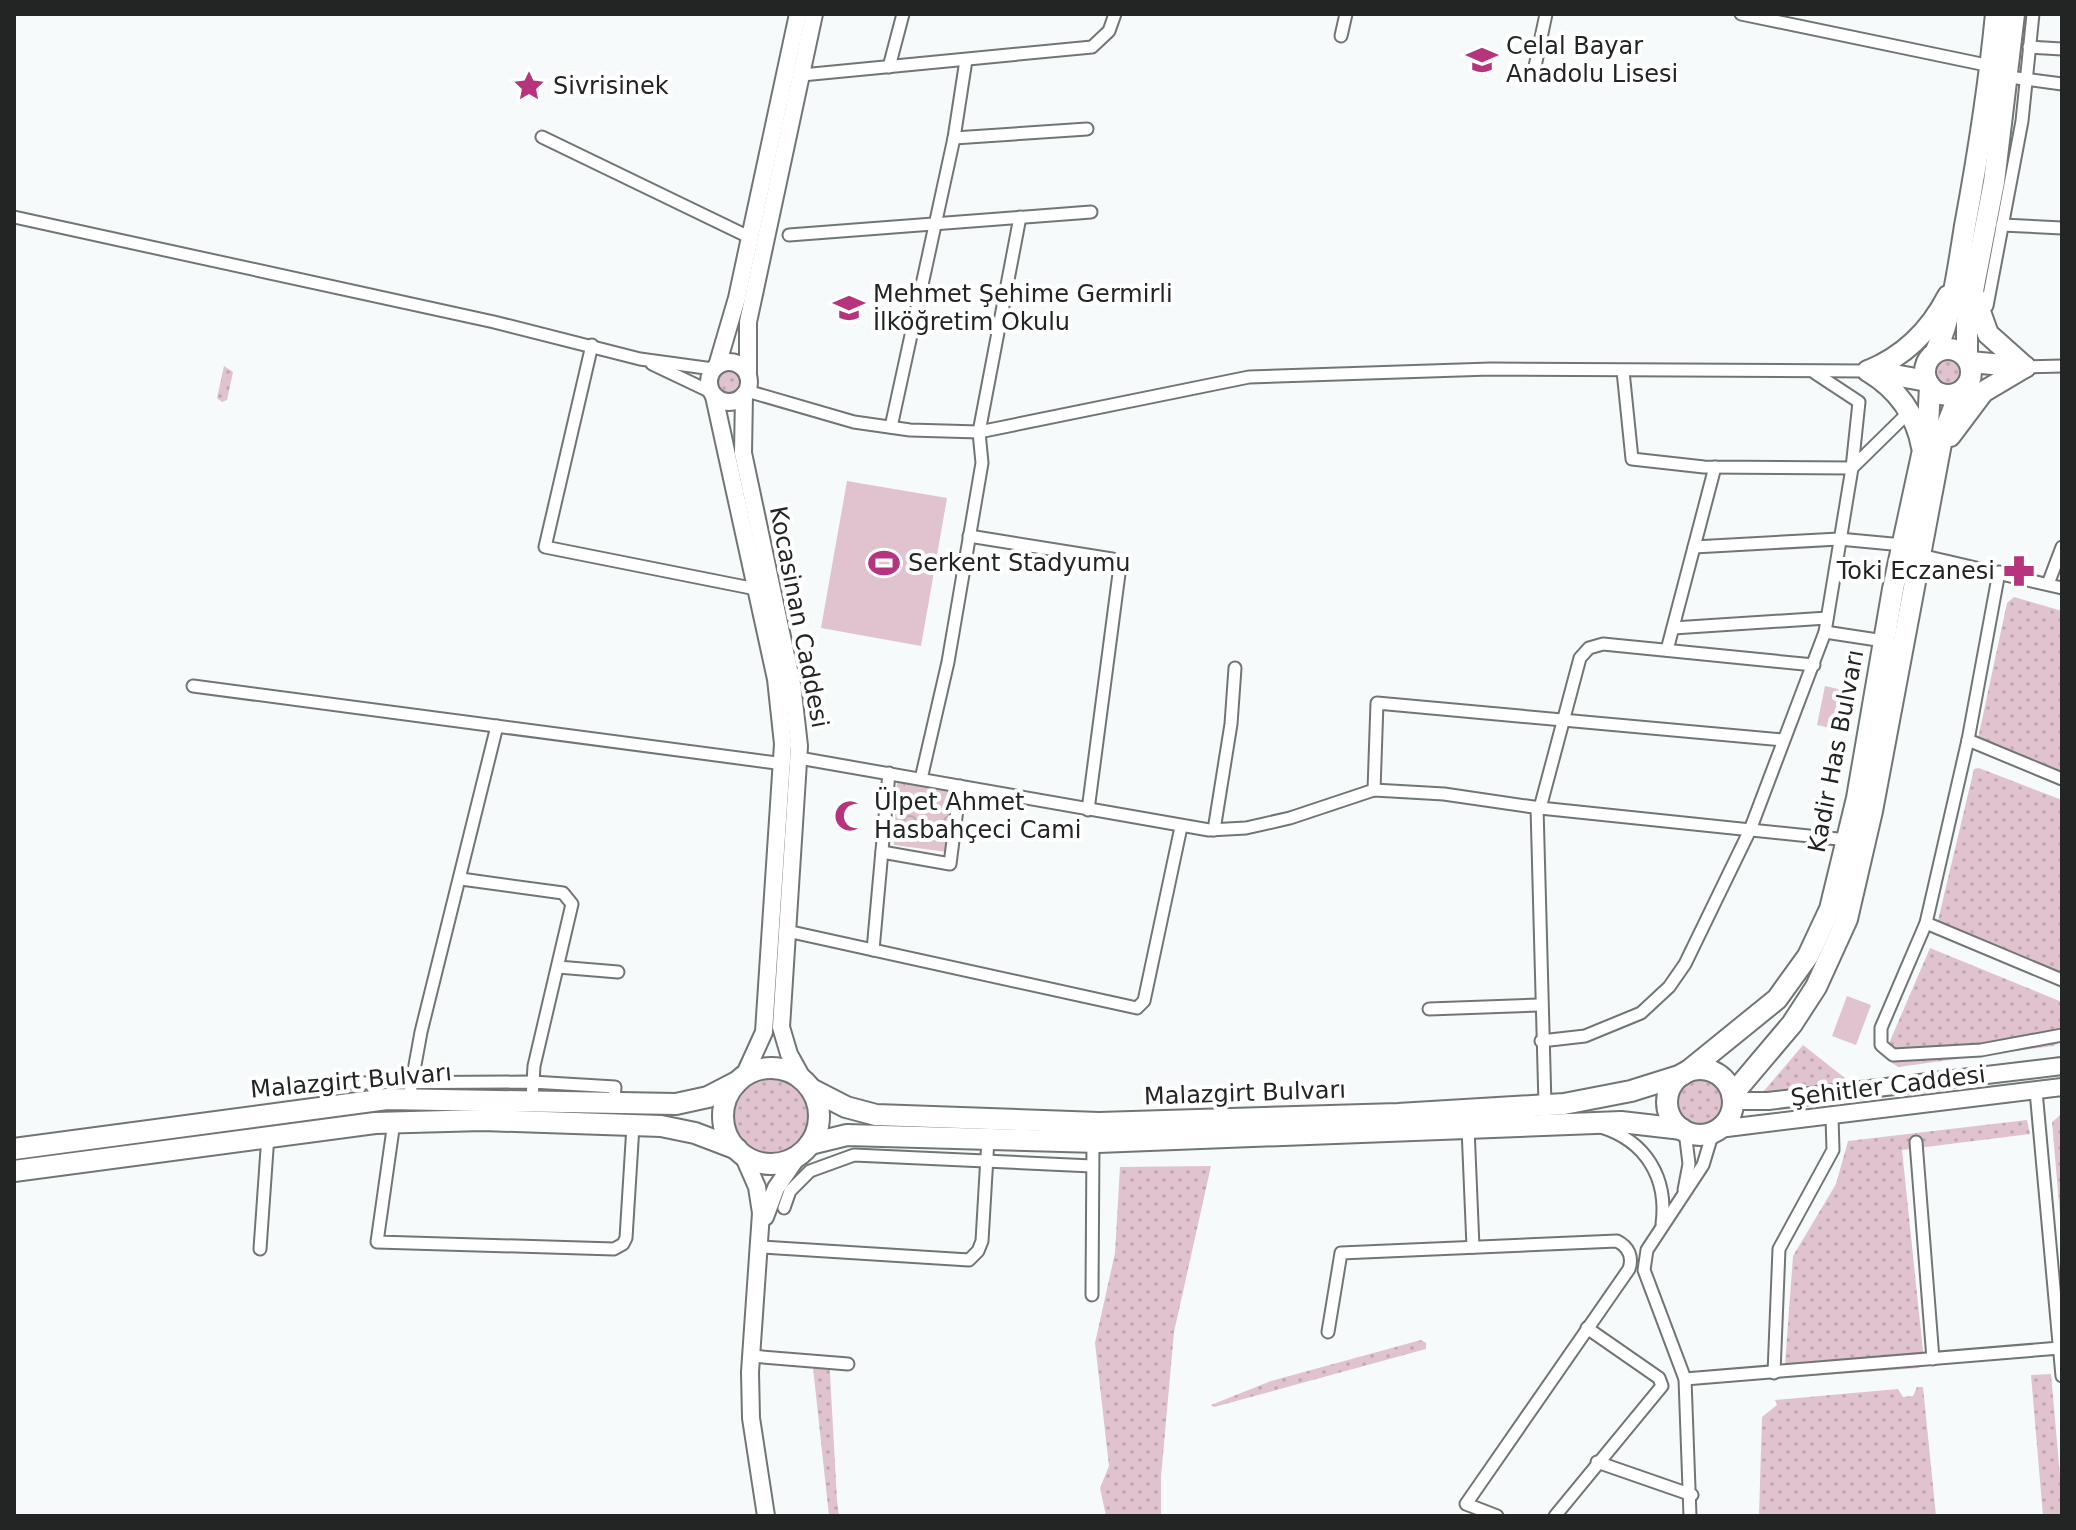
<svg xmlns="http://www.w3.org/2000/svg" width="2076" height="1530" font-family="'DejaVu Sans',sans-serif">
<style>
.grass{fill:url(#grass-dots)}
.park{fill:url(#park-crowns)}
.pitch{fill:#e0c3cf}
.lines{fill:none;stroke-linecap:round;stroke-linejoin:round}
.street-casing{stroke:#717575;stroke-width:15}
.secondary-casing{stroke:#717575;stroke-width:20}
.highway-casing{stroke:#717575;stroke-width:24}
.street{stroke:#fff;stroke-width:11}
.secondary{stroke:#fff;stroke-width:16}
.highway{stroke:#fff;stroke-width:20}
.labels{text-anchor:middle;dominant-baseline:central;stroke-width:8;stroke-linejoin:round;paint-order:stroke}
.poi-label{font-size:24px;fill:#232424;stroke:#fff;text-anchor:start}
.street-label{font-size:24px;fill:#232424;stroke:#fff}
</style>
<defs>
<pattern id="grass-dots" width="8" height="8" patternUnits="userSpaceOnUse" patternTransform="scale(2)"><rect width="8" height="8" fill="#e0c3cf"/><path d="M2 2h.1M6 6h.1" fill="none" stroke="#c0a7b2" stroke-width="1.8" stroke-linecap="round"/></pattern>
<pattern id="park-crowns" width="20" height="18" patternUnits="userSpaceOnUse" patternTransform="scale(2)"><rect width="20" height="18" fill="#e0c3cf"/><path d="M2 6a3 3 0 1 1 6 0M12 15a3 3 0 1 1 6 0" fill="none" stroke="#c0a7b2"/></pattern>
</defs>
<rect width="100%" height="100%" fill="#f6fafb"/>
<g class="grass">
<circle cx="1948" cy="372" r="19"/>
<path d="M224 366 233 372 227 400 222 402 217 398Z"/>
<circle cx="729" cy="382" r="16"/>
<path d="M2014 597 2062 611V785L1976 748 2007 603Z"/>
<path d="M1979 768 2062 800V985L1935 933 1974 769Z"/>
<path d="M1930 948 2062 1002V1042L2053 1046 1898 1067 1889 1061 1887 1048Z"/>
<path d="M1803 1045 1850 1082 2062 1056V1072L1764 1098 1763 1092Z"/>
<circle cx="771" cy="1116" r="40"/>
<circle cx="1700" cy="1102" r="26"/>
<path d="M2062 1114V1238L2052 1122Z"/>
<path d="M2027 1120 2030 1134 1902 1150 1924 1361 1919 1368 1784 1378 1793 1256 1836 1184 1848 1141Z"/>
<path d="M1211 1166 1174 1332 1161 1477V1516H1106L1100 1488 1109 1466 1095 1343 1115 1253 1120 1167Z"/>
<path d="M1421 1340 1426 1343V1349L1214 1407 1211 1405 1271 1381Z"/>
<path d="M829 1356 837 1500 839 1516H829L812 1358Z"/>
<path d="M2051 1374 2062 1499V1516H2043L2031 1375Z"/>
<path d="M1917 1387H1923L1936 1516H1759L1762 1417 1777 1405 1775 1400 1898 1389 1903 1397 1913 1396Z"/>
</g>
<path class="park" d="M897 781 954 791 947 852 894 845Z"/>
<g class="pitch">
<path d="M847 481 947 498 921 646 821 628Z"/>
<path d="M1825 686 1851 692 1842 731 1817 725Z"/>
<path d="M1847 996 1871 1005 1856 1045 1832 1036Z"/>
</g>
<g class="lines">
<defs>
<g id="street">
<path d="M1741 14 1991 66"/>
<path d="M1341 36 1346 14"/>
<path d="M2029 47 2062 49"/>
<path d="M889 67 903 14"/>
<path d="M802 75 1092 47 1109 31 1115 14"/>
<path d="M1533 76 1546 14"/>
<path d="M2009 77 2062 84"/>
<path d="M542 137 749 237"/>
<path d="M954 138 1087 129"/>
<path d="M14 217 494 322 640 359 713 369"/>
<path d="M2002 225 2062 228"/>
<path d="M789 235 1091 212"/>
<path d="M1987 306 2022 121 2033 14"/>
<path d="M592 345 545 547 756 589"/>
<path d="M652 364 711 392"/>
<path d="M2025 367 2062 366"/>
<path d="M1623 371 1632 459 1704 467 1852 468 1859 402 1815 373"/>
<path d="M747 391 854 422 910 430 979 432 1249 377 1490 369 1868 371"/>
<path d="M891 427 954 138 966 60"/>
<path d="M969 536 1112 559 1120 566 1088 810"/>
<path d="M1694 547 1839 539 1903 545"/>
<path d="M1920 555 2062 588"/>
<path d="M1999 572 1968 740 1926 923 1881 1028V1045L1893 1055 1981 1050 2062 1035"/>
<path d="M2048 584 2062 547"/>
<path d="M1673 628 1827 618"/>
<path d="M1825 632 1884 641"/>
<path d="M1667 650 1715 467"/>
<path d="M193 686 784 764"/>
<path d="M1968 740 2062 779"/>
<path d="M799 758 1209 830 1246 828 1290 818 1374 790 1444 794 1540 808 1848 840"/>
<path d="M921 779 948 662 982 463 979 432 1020 217"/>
<path d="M1374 790 1377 703 1782 740"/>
<path d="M1537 807 1545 1105"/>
<path d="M1540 808 1580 658 1589 648 1603 644 1814 665"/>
<path d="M1214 830 1231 724 1235 668"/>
<path d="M882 852 950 864 960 786"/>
<path d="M461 879 563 893 572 904 534 1066 532 1099"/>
<path d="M1926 923 2062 980"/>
<path d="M787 931 1137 1008 1144 1001 1181 827"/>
<path d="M873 950 889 773"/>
<path d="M558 967 618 972"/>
<path d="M1429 1009 1539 1005"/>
<path d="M1541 1041 1585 1036 1641 1013 1669 987 1685 964 1750 830 1825 632 1852 468 1909 412"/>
<path d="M352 1083 532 1082 615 1087 614 1101"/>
<path d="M2036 1091 2062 1376"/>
<path d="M409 1098 421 1032 497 726"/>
<path d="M394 1122 377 1242 614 1249 623 1244 626 1238 633 1126"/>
<path d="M1601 1127C1646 1141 1668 1178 1662 1224"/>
<path d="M1468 1128 1473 1247"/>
<path d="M1916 1142 1933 1359"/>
<path d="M1684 1190 1689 1164 1685 1131"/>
<path d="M784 1208 790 1191 810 1171 854 1155 1092 1166"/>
<path d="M761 1247 969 1260 978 1251 982 1241 988 1139"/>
<path d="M260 1249 268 1135"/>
<path d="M1092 1295 1093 1142"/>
<path d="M1328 1332 1341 1253 1617 1241C1629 1247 1633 1257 1629 1269L1466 1504 1497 1516"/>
<path d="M751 1356 848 1364"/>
<path d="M1774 1373 1779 1249 1833 1150 1832 1117"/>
<path d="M1685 1379 2060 1348"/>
<path d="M1597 1462 1692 1495"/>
<path d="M1555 1516 1662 1386 1659 1378 1587 1328"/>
<path d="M1690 1516 1685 1379 1644 1270 1647 1250 1703 1165 1713 1132"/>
</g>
<g id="secondary">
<circle cx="729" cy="382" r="20"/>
<path d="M717 366 737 298 798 14"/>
<path d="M748 375V322L814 14"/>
<path d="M744 395 743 453 792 684 799 746 781 1027 789 1054 805 1083"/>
<path d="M714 396 776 679 783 744 764 1032 744 1076"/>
<path d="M1733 1101H1768L2062 1066"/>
<path d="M1719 1129 2062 1087"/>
<path d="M743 1155 757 1187 761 1213 750 1372 751 1418 766 1516"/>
<path d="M765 1217 776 1188 798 1156"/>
</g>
<g id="highway">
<path d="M1974 295 1988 334 2025 367"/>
<circle cx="1948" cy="372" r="23"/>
<path d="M1936 351C1953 312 1958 269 1965 226 1978 156 1989 86 1996 14"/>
<path d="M1967 357V322L1994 182 2014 14"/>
<path d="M1970 362 2025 367"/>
<path d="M1868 371C1905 356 1930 331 1948 296"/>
<path d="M1868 371C1896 388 1916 414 1922 447"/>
<path d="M1872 371 1927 381"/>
<path d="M1950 436 1983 392 2025 367"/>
<circle cx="771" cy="1116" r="48"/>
<circle cx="1700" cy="1102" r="33"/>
<path d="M1687 1072 1777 999 1808 956 1830 909 1857 798 1893 589 1928 427 1930 386"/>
<path d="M811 1089 846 1107 876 1115 1099 1123 1398 1114 1564 1104 1631 1091 1682 1075"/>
<path d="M1732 1095 1792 1024 1816 987 1847 919 1872 811 1942 438 1960 392"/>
<path d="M810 1144 847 1135 1098 1142 1621 1122 1682 1129"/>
<path d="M14 1149 387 1099 676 1104 708 1097 737 1082"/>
<path d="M14 1171 375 1123 483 1120 661 1126 695 1133 737 1149"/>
</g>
</defs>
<use href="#street" class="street-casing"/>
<use href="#secondary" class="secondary-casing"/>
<use href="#highway" class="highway-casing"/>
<use href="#street" class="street"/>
<use href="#secondary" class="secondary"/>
<use href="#highway" class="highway"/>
</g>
<defs>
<symbol id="school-bare" viewBox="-9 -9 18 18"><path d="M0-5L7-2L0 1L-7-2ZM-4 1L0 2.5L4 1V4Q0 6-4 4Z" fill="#b6347d" stroke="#fff" stroke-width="2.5" paint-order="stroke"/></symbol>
<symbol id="sight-bare" viewBox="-9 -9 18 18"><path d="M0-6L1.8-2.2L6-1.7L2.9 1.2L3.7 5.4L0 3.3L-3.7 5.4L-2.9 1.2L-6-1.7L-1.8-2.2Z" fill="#b6347d" stroke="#fff" stroke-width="2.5" paint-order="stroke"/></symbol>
<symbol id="stadium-bare" viewBox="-9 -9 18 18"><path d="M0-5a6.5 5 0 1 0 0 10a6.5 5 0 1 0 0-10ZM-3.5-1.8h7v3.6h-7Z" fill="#b6347d" stroke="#fff" stroke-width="2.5" paint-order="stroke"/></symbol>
<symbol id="pharmacy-bare" viewBox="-9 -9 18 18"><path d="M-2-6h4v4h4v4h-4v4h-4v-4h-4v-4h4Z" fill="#b6347d" stroke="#fff" stroke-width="2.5" paint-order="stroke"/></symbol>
<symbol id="mosque-bare" viewBox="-9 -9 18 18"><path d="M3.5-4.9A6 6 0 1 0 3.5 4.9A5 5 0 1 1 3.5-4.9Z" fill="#b6347d" stroke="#fff" stroke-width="2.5" paint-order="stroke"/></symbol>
</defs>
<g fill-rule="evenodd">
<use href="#school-bare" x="1460" y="38" width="44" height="44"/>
<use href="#sight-bare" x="507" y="64" width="44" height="44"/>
<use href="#school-bare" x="827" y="286" width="44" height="44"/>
<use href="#stadium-bare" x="862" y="541" width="44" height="44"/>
<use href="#pharmacy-bare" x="1997" y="549" width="44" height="44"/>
<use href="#mosque-bare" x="828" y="794" width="44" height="44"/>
</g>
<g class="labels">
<g class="poi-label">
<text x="1506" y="46">Celal Bayar<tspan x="1506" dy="28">Anadolu Lisesi</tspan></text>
<text x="553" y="86">Sivrisinek</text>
<text x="873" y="294">Mehmet Şehime Germirli<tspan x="873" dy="28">İlköğretim Okulu</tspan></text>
<text x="908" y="563">Serkent Stadyumu</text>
<text x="1995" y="571" text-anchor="end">Toki Eczanesi</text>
<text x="874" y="802">Ülpet Ahmet<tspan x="874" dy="28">Hasbahçeci Cami</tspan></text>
</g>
<g class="street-label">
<text transform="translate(799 617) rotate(79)">Kocasinan Caddesi</text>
<text transform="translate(1836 751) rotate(-79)">Kadir Has Bulvarı</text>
<text transform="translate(351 1081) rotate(-5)">Malazgirt Bulvarı</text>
<text transform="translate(1888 1086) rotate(-7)">Şehitler Caddesi</text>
<text transform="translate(1245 1093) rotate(-2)">Malazgirt Bulvarı</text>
</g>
</g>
<rect width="2076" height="1530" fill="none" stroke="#232424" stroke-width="32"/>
</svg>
